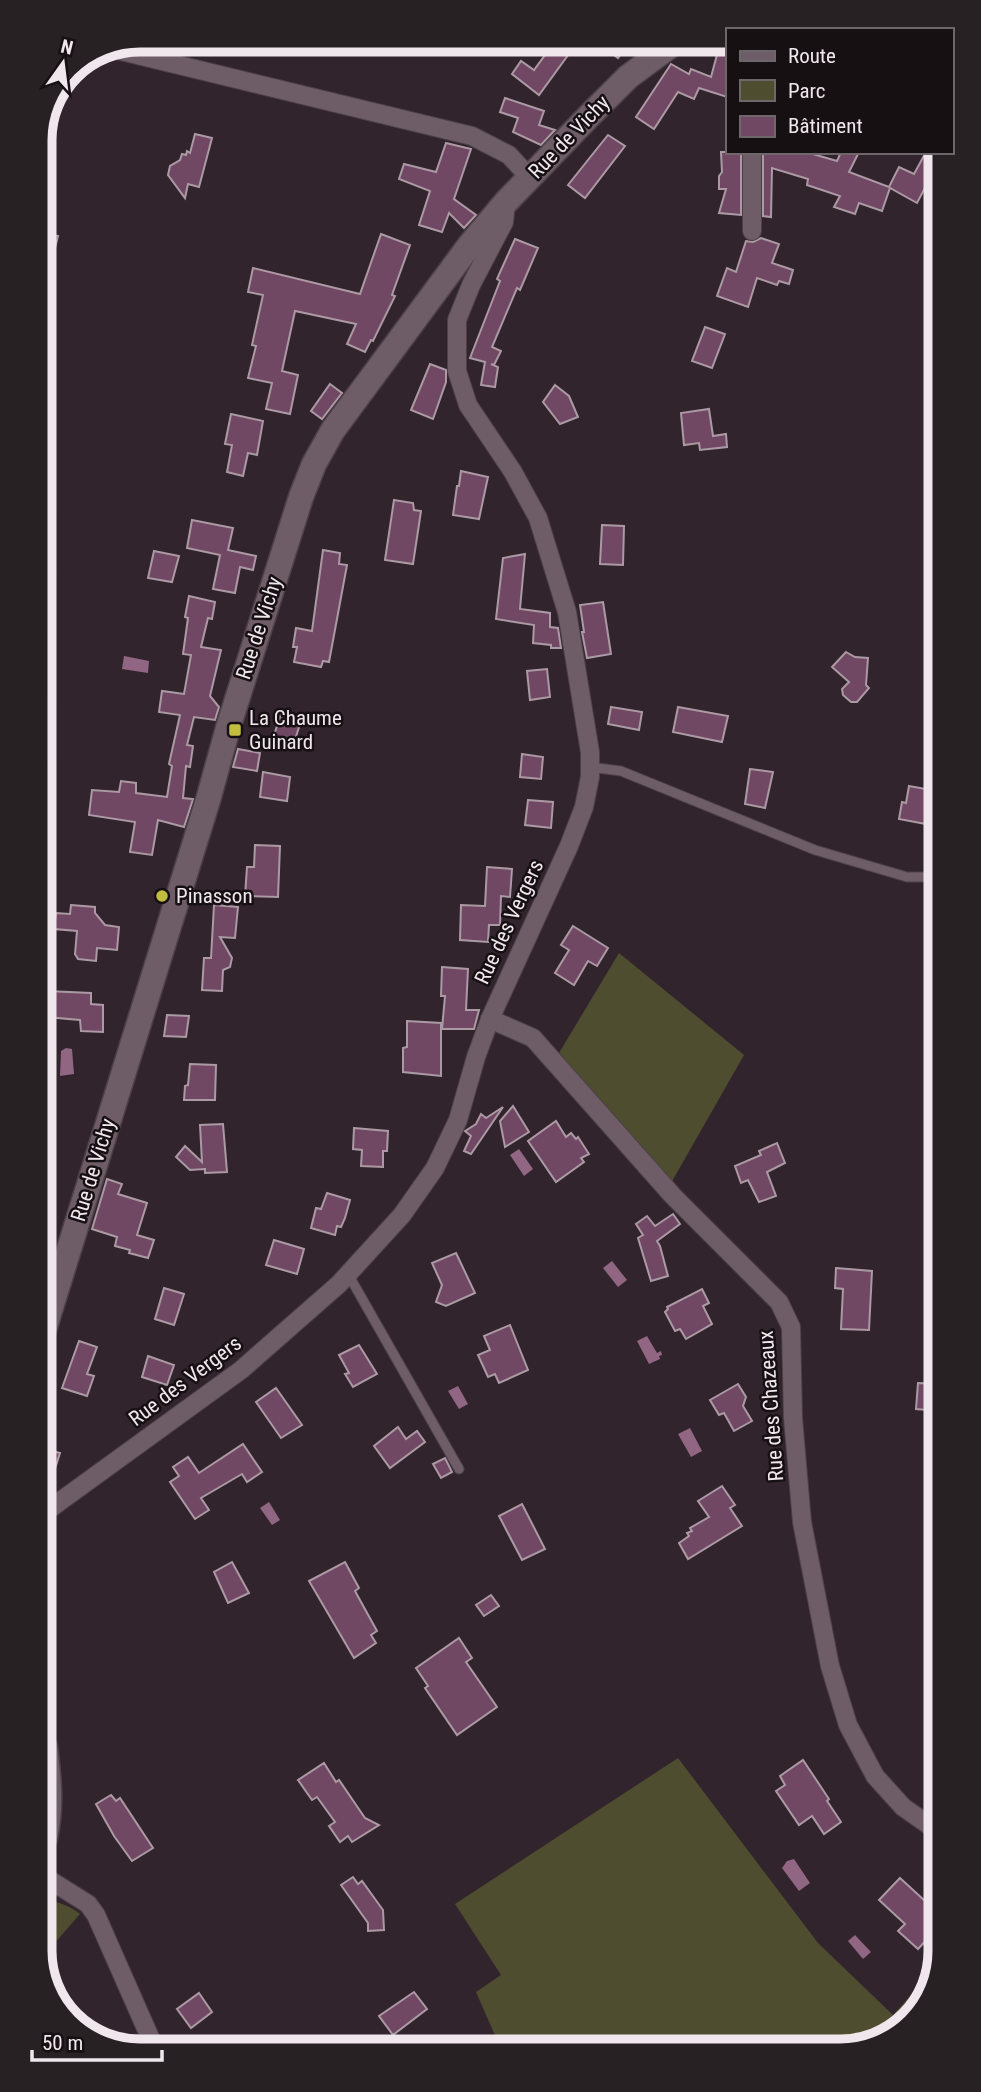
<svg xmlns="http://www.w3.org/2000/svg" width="981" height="2092" font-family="'Roboto Condensed',sans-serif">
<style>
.green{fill:#4e4d2f}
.water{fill:#916682}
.building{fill:#714863;stroke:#ab99a4;stroke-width:2}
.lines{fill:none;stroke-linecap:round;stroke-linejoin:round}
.lane-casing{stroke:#4d4149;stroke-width:11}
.street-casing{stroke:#4d4149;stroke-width:20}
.secondary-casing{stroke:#4d4149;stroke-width:27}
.lane{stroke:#6e5d67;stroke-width:9}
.street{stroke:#6e5d67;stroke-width:18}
.secondary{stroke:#6e5d67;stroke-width:24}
.poi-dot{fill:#c3bd3f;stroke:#161013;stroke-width:2.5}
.labels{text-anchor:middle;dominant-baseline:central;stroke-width:5;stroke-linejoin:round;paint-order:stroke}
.street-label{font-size:21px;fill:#f0e7ed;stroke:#161013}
.poi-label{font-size:21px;fill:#f0e7ed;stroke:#161013;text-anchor:start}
.rim{fill:none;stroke:#f0e7ed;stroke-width:9}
</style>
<rect width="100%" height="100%" fill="#32242d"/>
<g class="green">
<path d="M619 953 744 1055 671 1183 559 1053Z"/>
<path d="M678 1758 818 1943 893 2015 935 1968 920 2012 873 2046 501 2049 476 1992 501 1975 455 1904Z"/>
<path d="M45 1900C59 1902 69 1905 80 1914L46 1953Z"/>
</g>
<g class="water">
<path d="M124 656 149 661 148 673 122 669Z"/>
<path d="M66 1048 72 1049 74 1074 60 1076 61 1051Z"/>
<path d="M519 1149 533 1169 524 1176 510 1155Z"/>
<path d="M612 1261 627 1280 618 1287 603 1268Z"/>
<path d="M647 1336 657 1353 661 1351 662 1355 659 1356 660 1359 649 1364 637 1341Z"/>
<path d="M458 1386 468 1404 459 1409 448 1391Z"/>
<path d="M690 1428 702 1451 691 1457 678 1434Z"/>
<path d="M269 1502 280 1520 272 1525 260 1508Z"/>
<path d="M794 1859 810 1883 799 1891 782 1868 787 1861Z"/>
<path d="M855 1935 871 1952 863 1959 848 1941Z"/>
</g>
<g class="building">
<path d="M556 40H579L539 95 512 74 521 61 534 70Z"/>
<path d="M594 40H631L618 58Z"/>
<path d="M721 40H727V97L699 88 694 99 678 92 654 129 636 117 671 64 689 74 691 69 711 77Z"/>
<path d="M505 98 544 111 539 125 555 130 541 145 513 132 518 118 500 112Z"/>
<path d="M195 134 212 138 199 187 188 184 185 198 168 175 170 166 180 160 182 154 186 155 187 151 190 153Z"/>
<path d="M608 135 625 146 585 198 568 185Z"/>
<path d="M446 143 471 149 454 199 476 215 464 228 449 213 442 232 419 225 430 191 399 179 404 164 436 172Z"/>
<path d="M721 152H741V215L719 213 726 189H719V176L722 172Z"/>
<path d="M763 152H806L837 161 841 152H859L849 172 889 187 899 167 914 174 926 152H935V169L917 203 890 188 882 211 859 203 855 214 834 207 840 196 807 185 808 179 772 168 771 217 763 216Z"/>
<path d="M41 232 58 236 46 285H41Z"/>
<path d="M381 234 410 245 392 295 395 296 373 341 371 340 365 352 347 344 356 324 295 311 282 371 298 375 290 414 266 409 272 383 248 378 256 346 252 345 263 295 248 292 253 268 360 294Z"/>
<path d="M761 238 779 244 772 263 793 270 789 284 779 281 777 285 757 278 748 307 717 296 727 268 736 272 746 241 753 242Z"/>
<path d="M515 239 538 248 520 290 517 288 492 347 501 351 494 365 491 364 498 367 495 387 481 385 485 362 470 358 500 281 497 279Z"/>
<path d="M705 327 725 334 712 368 692 361Z"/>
<path d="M430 364 446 370V382L433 419 411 410Z"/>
<path d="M330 384 342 393 322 419 311 411Z"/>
<path d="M555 385 569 396 578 417 560 424 543 402Z"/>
<path d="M709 409 713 436 726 434 727 447 700 450 699 443 684 445 681 413Z"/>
<path d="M231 414 263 421 257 455 248 453 243 476 227 472 232 445 225 444Z"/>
<path d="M461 471 488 477 479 519 453 515 457 486H459Z"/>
<path d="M394 500 413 503 414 510 421 511 413 564 385 560Z"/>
<path d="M192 520 233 528 228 550 256 556 253 570 240 567 235 593 213 589 220 555 187 548Z"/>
<path d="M602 525 624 526 623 565 600 564Z"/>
<path d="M323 550 340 553 339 564 347 565 329 662 323 661 321 667 294 662 297 647H293L296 628 312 631Z"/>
<path d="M154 551 179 556 172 582 148 578Z"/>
<path d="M525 554 520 609 550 613V627L558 628 561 648H551V645L533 643 534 625 496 619 503 558Z"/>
<path d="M189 596 215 602 212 619 208 618 201 647 221 650 210 696 219 707 215 720 194 717 187 745 193 746 190 767 186 766 183 798 193 799 184 827 158 820 152 855 130 852 135 822 89 815 92 790 119 792 121 781 136 783V793L167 797 172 766 169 764 180 715 159 712 162 691 184 694 191 655 183 654 188 618 185 617Z"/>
<path d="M603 602 611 654 587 658 582 632H584L580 605Z"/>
<path d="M846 652 855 657 868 658 866 685 869 688 857 702H851L843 695 842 689 849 682 832 667Z"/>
<path d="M547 669 550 697 530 700 527 671Z"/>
<path d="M611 707 642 712 639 730 608 724Z"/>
<path d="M678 707 728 716 722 742 673 732Z"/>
<path d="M281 714 301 721 293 746 272 741Z"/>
<path d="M238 749 260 753 257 771 233 767Z"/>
<path d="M522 754 543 757 541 779 520 777Z"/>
<path d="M750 769 773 772 765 808 745 804Z"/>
<path d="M263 772 290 777 287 801 260 797Z"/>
<path d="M909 786 937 791 936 823 927 821 926 824 899 819 902 802 906 803Z"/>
<path d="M528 800 553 802 551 828 525 825Z"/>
<path d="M255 845 280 846 278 897 245 896 247 867H254Z"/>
<path d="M487 867 512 869 510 897 501 896 500 925H489L488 942 460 940 461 905 485 906Z"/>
<path d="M71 905 95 907V913L105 925 119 927 117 950 97 948 96 961 78 959 75 954 77 931 54 929 56 913 70 914Z"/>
<path d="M214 905 238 907 235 938 220 937 232 958 230 967 223 970 222 991 202 990 204 958H211Z"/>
<path d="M573 926 608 948 597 966 588 961 574 985 555 973 569 950 561 945Z"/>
<path d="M442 967 468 969 466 1010H479L474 1029H442L445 996H441Z"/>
<path d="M46 991 91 993V1004L103 1005V1032L81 1031 80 1020 46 1017Z"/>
<path d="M167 1015 189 1016 186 1037 164 1036Z"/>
<path d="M407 1021 441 1023V1076L403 1072V1048L407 1047Z"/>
<path d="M190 1064 216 1065 215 1100H184L185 1086 188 1085Z"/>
<path d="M513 1106 529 1132 505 1147 500 1121Z"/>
<path d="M503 1107 471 1154 464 1151 471 1136 465 1131 476 1124 481 1114 486 1118Z"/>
<path d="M556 1121 566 1137 571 1133 576 1139 578 1137 589 1154 581 1158 584 1162 556 1182 528 1141Z"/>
<path d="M223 1124 227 1172 205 1173V1169L190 1170 176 1157 185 1146 202 1162 200 1125Z"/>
<path d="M354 1128 388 1131 387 1151H383V1167L361 1166 362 1150 353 1149Z"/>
<path d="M777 1143 785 1163 767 1172 776 1196 759 1202 748 1180 741 1183 735 1166 761 1155 759 1151Z"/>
<path d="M107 1179 122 1184 118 1194 147 1203 137 1235 154 1240 148 1258 129 1253 130 1250 115 1246 117 1237 92 1229Z"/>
<path d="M327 1193 350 1200 345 1218 341 1227 337 1226 335 1235 311 1228 316 1208 321 1209Z"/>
<path d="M673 1214 680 1224 657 1241 660 1246 668 1276 651 1281 638 1238 643 1235 636 1224 647 1216 655 1226Z"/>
<path d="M274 1240 304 1249 297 1274 266 1265Z"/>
<path d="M456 1253 475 1293 446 1306 436 1302 442 1285 432 1263Z"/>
<path d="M836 1268 872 1271 869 1330 841 1329 843 1289 835 1288Z"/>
<path d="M164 1288 184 1294 174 1325 155 1319Z"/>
<path d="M702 1289 709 1303 703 1306 712 1324 686 1339 680 1329 675 1331 665 1312 668 1309 667 1307Z"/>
<path d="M510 1325 528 1370 499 1383 495 1374 488 1377 478 1355 490 1350 484 1336Z"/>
<path d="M79 1341 97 1347 87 1374 94 1376 87 1396 62 1388Z"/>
<path d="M359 1345 377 1374 353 1387 345 1374 349 1373 339 1355Z"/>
<path d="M148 1356 174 1365 167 1385 142 1377Z"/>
<path d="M918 1383 939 1384V1411L916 1409Z"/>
<path d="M738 1384 746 1397 743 1406 752 1421 734 1431 724 1413 719 1415 710 1400Z"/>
<path d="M276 1388 302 1425 281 1438 256 1402Z"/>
<path d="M398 1427 406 1439 417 1431 425 1442 390 1468 374 1446Z"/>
<path d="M243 1444 262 1472 247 1482 242 1474 201 1498 209 1510 195 1519 170 1482 179 1476 173 1467 188 1457 199 1473Z"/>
<path d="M44 1449 60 1453 47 1494 44 1493Z"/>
<path d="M445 1458 452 1472 441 1478 433 1464Z"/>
<path d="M722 1486 735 1505 730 1508 742 1526 688 1559 679 1543 689 1536 687 1533 692 1531 690 1528 709 1517 698 1501Z"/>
<path d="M522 1504 545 1549 522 1560 499 1516Z"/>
<path d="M232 1562 249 1593 228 1603 214 1572Z"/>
<path d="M345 1562 359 1588 355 1591 377 1631 371 1635 376 1643 354 1658 309 1581Z"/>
<path d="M491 1595 499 1606 484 1616 476 1605Z"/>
<path d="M459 1638 472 1658 466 1662 497 1707 457 1735 425 1688 428 1686 416 1668Z"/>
<path d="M803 1760 829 1799 827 1801 841 1822 824 1834 812 1816 799 1825 776 1791 785 1785 780 1776Z"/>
<path d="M324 1763 336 1782 339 1780 365 1818 379 1825 352 1842 348 1836 340 1842 329 1826 335 1822 317 1797 312 1800 298 1780Z"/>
<path d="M111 1795 116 1801 120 1798 153 1848 132 1861 114 1836 96 1804Z"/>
<path d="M353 1877 358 1884 362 1881 383 1910 384 1930 368 1931V1923L341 1885Z"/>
<path d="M900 1878 925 1901 928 1899 941 1911V1924L918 1949 898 1931 905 1924 879 1900Z"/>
<path d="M414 1992 427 2009 393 2035 379 2016Z"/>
<path d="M199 1993 212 2012 191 2028 177 2009Z"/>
</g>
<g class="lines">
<defs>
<g id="lane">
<path d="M590 767 621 771 815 850 907 877H938"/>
<path d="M348 1274 459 1469"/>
</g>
<g id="street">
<path d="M117 50 472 136 509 155 530 178"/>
<path d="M752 231V152"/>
<path d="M490 1019 533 1038 673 1196 779 1302 791 1327 793 1418 802 1522 830 1666 848 1725 875 1776 903 1807 940 1833"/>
<path d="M44 1513 241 1370 339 1284 402 1215 435 1168 458 1120 476 1057 490 1019 569 846 584 807 590 777V752L567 612 538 518 513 472 468 405 457 371V320L471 285 504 222 506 202"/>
<path d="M45 1877 88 1904 96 1915 156 2051"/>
</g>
<g id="secondary">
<path d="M44 1330 208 800 228 728 301 497 314 464 333 430 469 246 506 202 589 116 628 77 678 40"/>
<path d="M45 1747C49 1778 52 1807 45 1838"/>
</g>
</defs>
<use href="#lane" class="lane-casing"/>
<use href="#street" class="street-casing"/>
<use href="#secondary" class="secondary-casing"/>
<use href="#lane" class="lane"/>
<use href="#street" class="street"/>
<use href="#secondary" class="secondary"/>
</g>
<g class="poi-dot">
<rect x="228" y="723" width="14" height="14" rx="3.5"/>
<circle cx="162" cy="896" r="7"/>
</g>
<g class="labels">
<g class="street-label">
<text transform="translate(569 137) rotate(-46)">Rue de Vichy</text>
<text transform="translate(259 628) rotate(-72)">Rue de Vichy</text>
<text transform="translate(509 922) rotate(-65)">Rue des Vergers</text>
<text transform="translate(93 1170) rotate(-73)">Rue de Vichy</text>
<text transform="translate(185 1381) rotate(-37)">Rue des Vergers</text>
<text transform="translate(771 1406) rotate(-94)">Rue des Chazeaux</text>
</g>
<g class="poi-label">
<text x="249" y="718">La Chaume<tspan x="249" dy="24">Guinard</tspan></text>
<text x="176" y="896">Pinasson</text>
</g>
</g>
<path d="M0 0H981V2092H0ZM140 52H840A88 88 0 0 1 928 140V1951A88 88 0 0 1 840 2039H140A88 88 0 0 1 52 1951V140A88 88 0 0 1 140 52Z" fill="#272124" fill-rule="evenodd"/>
<path class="rim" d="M140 52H840A88 88 0 0 1 928 140V1951A88 88 0 0 1 840 2039H140A88 88 0 0 1 52 1951V140A88 88 0 0 1 140 52Z"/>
<rect x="726" y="28" width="228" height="126" fill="#161013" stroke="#6d666a" stroke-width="2"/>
<rect x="740" y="51" width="35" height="10" fill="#6e5d67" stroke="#6d666a" stroke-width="2"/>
<text x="788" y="63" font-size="21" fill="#f0e7ed">Route</text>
<rect x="740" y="80" width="35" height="21" fill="#4e4d2f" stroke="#6d666a" stroke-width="2"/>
<text x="788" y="98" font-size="21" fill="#f0e7ed">Parc</text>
<rect x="740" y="116" width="35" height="21" fill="#714863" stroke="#6d666a" stroke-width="2"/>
<text x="788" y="133" font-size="21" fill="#f0e7ed">Bâtiment</text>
<g transform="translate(63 63) rotate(14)" stroke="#161013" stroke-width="5" paint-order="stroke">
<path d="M0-5L12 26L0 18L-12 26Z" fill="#f0e7ed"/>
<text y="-10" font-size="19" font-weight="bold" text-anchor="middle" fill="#f0e7ed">N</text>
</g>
<path d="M32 2050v10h130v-10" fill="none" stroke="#f0e7ed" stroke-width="3.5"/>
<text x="42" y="2050" font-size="21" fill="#f0e7ed" stroke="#161013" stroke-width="5" paint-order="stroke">50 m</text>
</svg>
